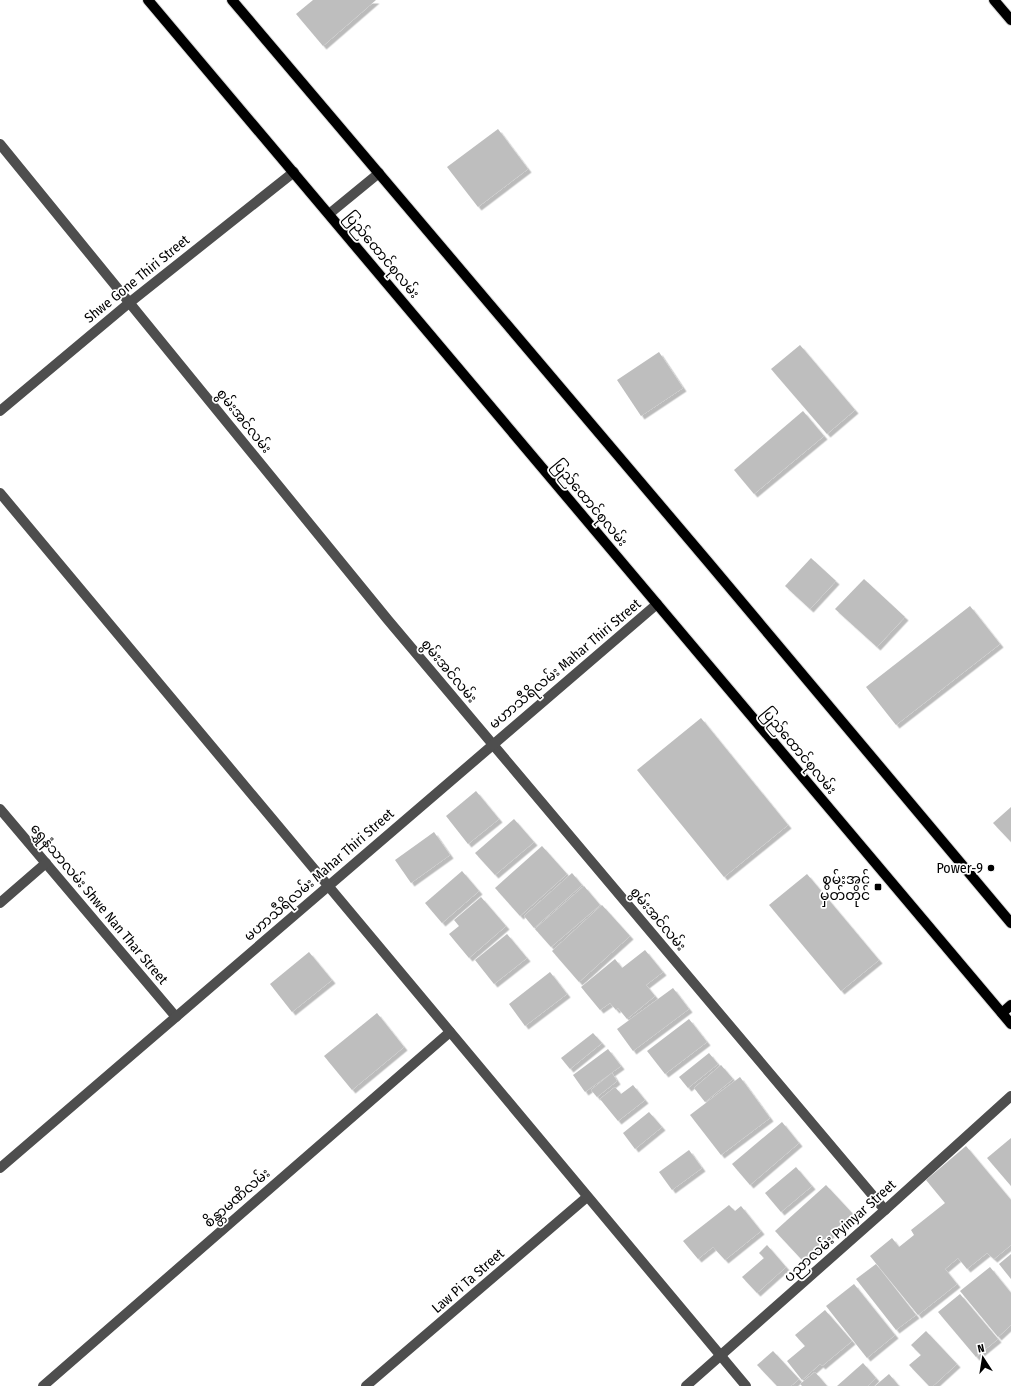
<svg xmlns="http://www.w3.org/2000/svg" width="1011" height="1386" font-family="'Fira Sans Condensed','Noto Sans Myanmar',sans-serif">
<style>
.building{fill:#bebebe;filter:url(#shadow)}
.lines{fill:none;stroke-linecap:round;stroke-linejoin:round}
.major-casing{stroke:#dbdbdb;stroke-width:12}
.minor{stroke:#4e4e4e;stroke-width:10}
.major{stroke:#000;stroke-width:10}
.poi-dot{fill:#000;stroke:#fff;stroke-width:1.5}
.labels{text-anchor:middle;dominant-baseline:central;stroke-width:3.5;stroke-linejoin:round;paint-order:stroke}
.street-label{font-size:14px;fill:#000;stroke:#fff}
.poi-label{font-size:14px;fill:#000;stroke:#fff;text-anchor:end}
</style>
<defs>
<filter id="shadow"><feDropShadow dx="3.5" dy="3.5" stdDeviation="0" flood-color="#0004"/></filter>
</defs>
<rect width="100%" height="100%" fill="#fff"/>
<g class="building">
<path d="M313 0H376L323 46 296 14Z"/>
<path d="M498 129 528 169 478 207 447 167Z"/>
<path d="M800 345 855 410 827 434 771 369Z"/>
<path d="M659 352 683 388 641 416 617 380Z"/>
<path d="M803 411 824 436 754 494 734 470Z"/>
<path d="M811 558 836 581 810 609 785 586Z"/>
<path d="M864 579 905 617 877 647 835 609Z"/>
<path d="M970 606 1000 644 896 725 866 687Z"/>
<path d="M701 718 788 825 724 877 637 770Z"/>
<path d="M476 791 499 819 468 844 446 816Z"/>
<path d="M1011 807V842L993 823Z"/>
<path d="M514 819 534 842 495 875 475 853Z"/>
<path d="M434 832 450 855 411 883 395 860Z"/>
<path d="M542 846 567 874 520 916 495 888Z"/>
<path d="M462 871 479 891 442 923 425 903Z"/>
<path d="M572 873 582 885 534 928 524 916Z"/>
<path d="M807 874 879 960 841 991 769 905Z"/>
<path d="M584 886 600 905 551 947 535 929Z"/>
<path d="M481 897 506 926 469 958 449 934 459 926 454 920Z"/>
<path d="M602 905 630 936 579 982 552 951Z"/>
<path d="M507 934 527 958 494 984 475 960Z"/>
<path d="M645 950 663 972 646 985 655 996 627 1019 618 1008 616 1010 610 1003 600 1010 581 987 615 959 622 968Z"/>
<path d="M309 952 332 980 292 1012 270 984Z"/>
<path d="M550 972 567 994 525 1026 509 1004Z"/>
<path d="M673 988 689 1009 633 1051 617 1029Z"/>
<path d="M377 1013 404 1047 352 1090 324 1056Z"/>
<path d="M689 1019 707 1042 665 1074 647 1051Z"/>
<path d="M593 1033 602 1043 570 1069 561 1058Z"/>
<path d="M608 1049 621 1066 585 1092 573 1075Z"/>
<path d="M709 1053 718 1064 688 1088 679 1077Z"/>
<path d="M721 1065 733 1079 705 1102 694 1088Z"/>
<path d="M612 1073 617 1081 597 1097 591 1090Z"/>
<path d="M740 1077 770 1118 721 1155 690 1115Z"/>
<path d="M633 1085 645 1100 618 1121 600 1099 615 1087 621 1094Z"/>
<path d="M649 1112 662 1127 635 1149 623 1133Z"/>
<path d="M782 1122 799 1143 750 1185 732 1164Z"/>
<path d="M1011 1138V1186L987 1158Z"/>
<path d="M966 1146 1011 1200V1245L994 1259 987 1253 967 1269 958 1258 945 1269 957 1284 918 1315 870 1256 892 1238 899 1247 914 1235 911 1230 945 1203 926 1180Z"/>
<path d="M689 1150 702 1168 672 1190 659 1172Z"/>
<path d="M796 1167 812 1186 781 1212 765 1193Z"/>
<path d="M826 1185 853 1214 802 1260 775 1231Z"/>
<path d="M729 1205 735 1211 741 1206 761 1231 725 1260 713 1247 698 1259 683 1241Z"/>
<path d="M767 1245 786 1267 757 1293 742 1277 764 1258 759 1253Z"/>
<path d="M1011 1254V1279L999 1264Z"/>
<path d="M876 1264 916 1315 896 1330 856 1279Z"/>
<path d="M990 1267 1011 1293V1325L998 1337 960 1291Z"/>
<path d="M854 1284 895 1335 867 1358 826 1306Z"/>
<path d="M960 1294 998 1339 976 1357 938 1312Z"/>
<path d="M825 1310 852 1341 822 1366 820 1364 802 1380 787 1361 805 1346 795 1335Z"/>
<path d="M926 1331 957 1364 933 1386H929L909 1365 921 1355 911 1345Z"/>
<path d="M773 1351 799 1379 791 1386H777L757 1365Z"/>
<path d="M863 1363 876 1378 868 1386H837Z"/>
<path d="M815 1372 827 1386H802L800 1384Z"/>
<path d="M889 1374 899 1386H875Z"/>
</g>
<g class="lines">
<defs>
<g id="major">
<path d="M148 0 1011 1024"/>
<path d="M232 0 709 563 1011 923"/>
<path d="M994 0 1011 20"/>
<path d="M1002 1013 1011 1005"/>
</g>
</defs>
<use href="#major" class="major-casing"/>
<g class="minor">
<path d="M0 144 388 620 885 1210"/>
<path d="M329 214 379 173"/>
<path d="M0 411 129 303 294 172"/>
<path d="M0 493 746 1386"/>
<path d="M0 809 176 1017"/>
<path d="M0 903 46 863"/>
<path d="M0 1168 657 604"/>
<path d="M43 1386 450 1032"/>
<path d="M366 1386 587 1197"/>
<path d="M686 1386 885 1210 1011 1096"/>
</g>
<use href="#major" class="major"/>
</g>
<g class="poi-dot">
<circle cx="991" cy="868" r="4"/>
<rect x="874" y="883" width="8" height="8" rx="2"/>
</g>
<g class="labels">
<g class="street-label">
<text transform="translate(382 255) rotate(50)">ပြည်ထောင်စုလမ်း</text>
<text transform="translate(137 279) rotate(-39)">Shwe Gone Thiri Street</text>
<text transform="translate(244 421) rotate(51)">စွမ်းအင်လမ်း</text>
<text transform="translate(590 503) rotate(50)">ပြည်ထောင်စုလမ်း</text>
<text transform="translate(565 664) rotate(-40)">မဟာသီရိလမ်း Mahar Thiri Street</text>
<text transform="translate(449 671) rotate(50)">စွမ်းအင်လမ်း</text>
<text transform="translate(799 751) rotate(50)">ပြည်ထောင်စုလမ်း</text>
<text transform="translate(319 875) rotate(-41)">မဟာသီရိလမ်း Mahar Thiri Street</text>
<text transform="translate(99 904) rotate(50)">ရွှေနံသာလမ်း Shwe Nan Thar Street</text>
<text transform="translate(658 919) rotate(50)">စွမ်းအင်လမ်း</text>
<text transform="translate(237 1198) rotate(-41)">စိန္တာမဏိလမ်း</text>
<text transform="translate(840 1231) rotate(-42)">ပညာလမ်း Pyinyar Street</text>
<text transform="translate(468 1281) rotate(-41)">Law Pi Ta Street</text>
</g>
<g class="poi-label">
<text x="983" y="868">Power-9</text>
<text x="870" y="879">စွမ်းအင်<tspan x="870" dy="16">မှတ်တိုင်</tspan></text>
</g>
</g>
<g transform="translate(983 1358) rotate(348)" stroke="#ffffff" stroke-width="3" paint-order="stroke">
<path d="M0-3L7 15L0 10L-7 15Z" fill="#000000"/>
<text y="-6" font-size="11" font-weight="bold" text-anchor="middle" fill="#000000">N</text>
</g>
</svg>
